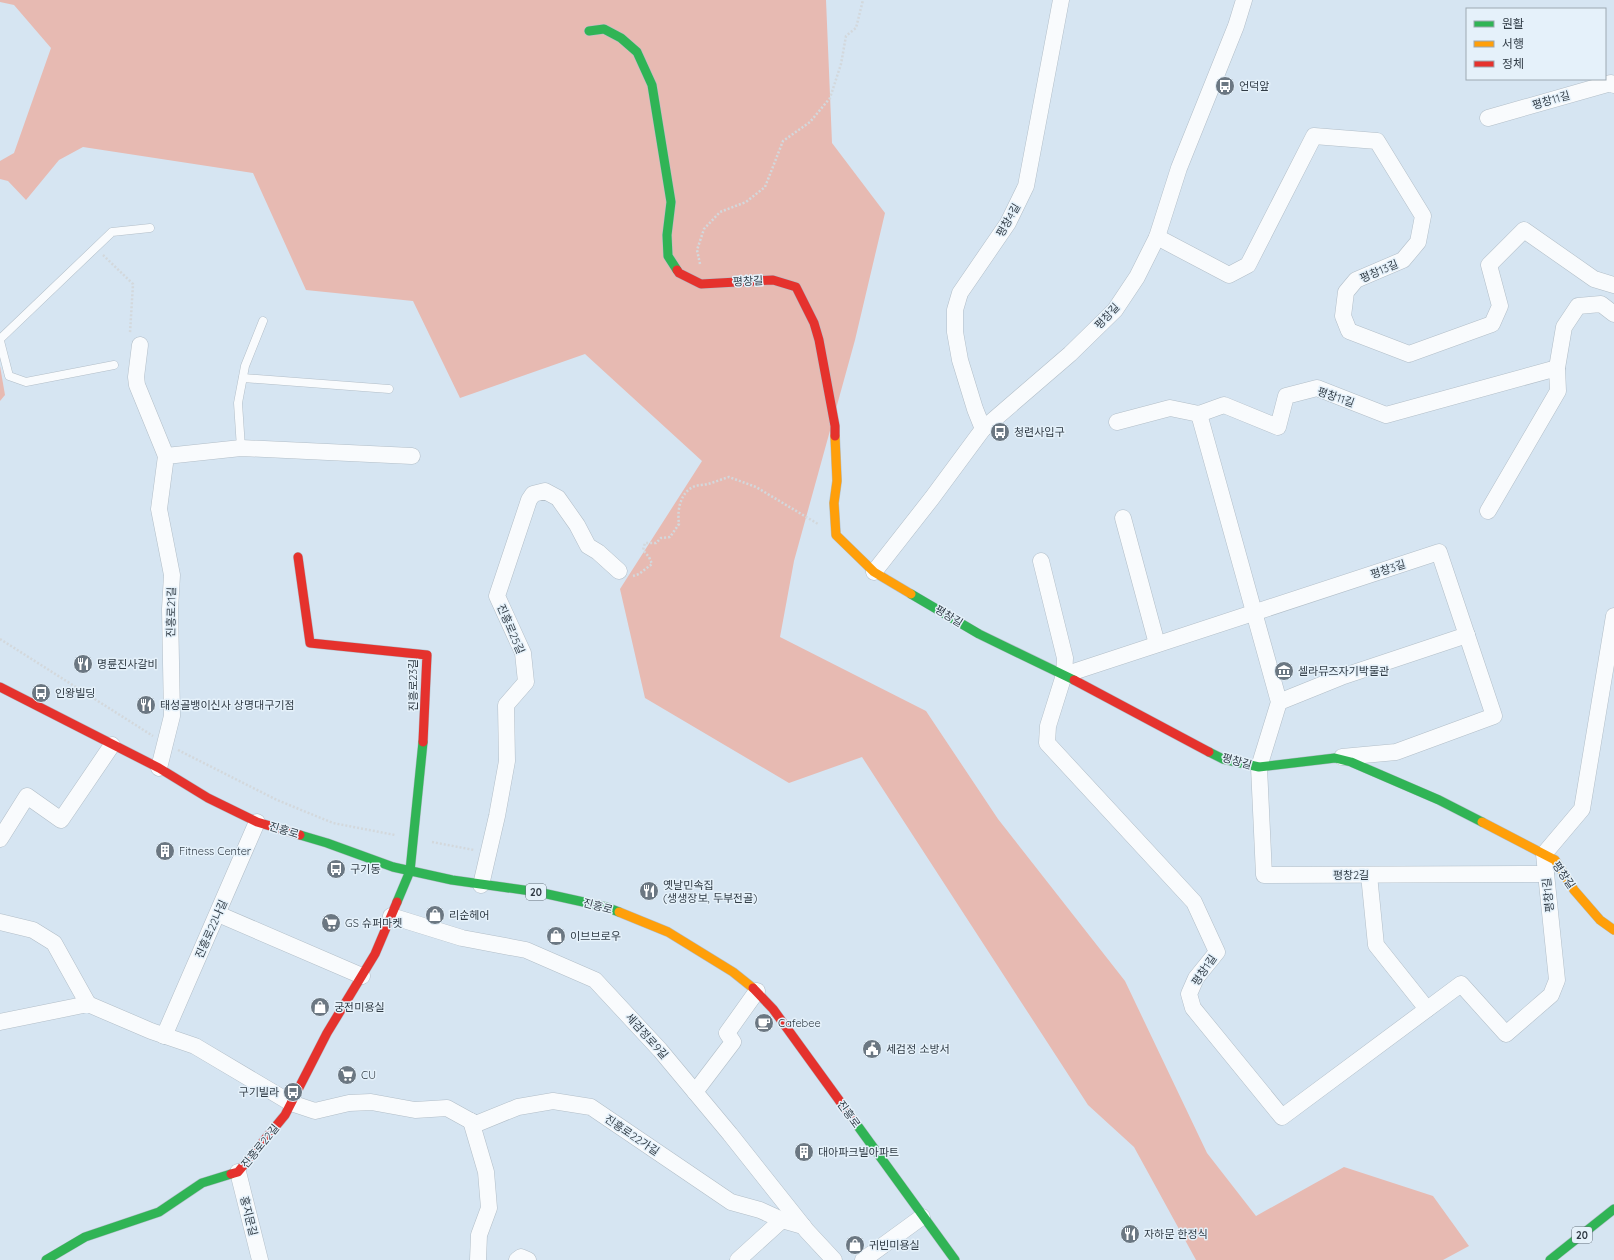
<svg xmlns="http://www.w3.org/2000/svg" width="1614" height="1260" font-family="Quicksand,'Noto Sans KR',sans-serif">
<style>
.forest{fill:#e7bab2}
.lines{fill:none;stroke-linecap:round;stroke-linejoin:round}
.lane-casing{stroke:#b2bec8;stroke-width:9}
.street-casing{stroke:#b2bec8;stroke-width:17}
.fast-casing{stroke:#b2bec8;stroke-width:10}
.slow-casing{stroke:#b2bec8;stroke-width:10}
.jam-casing{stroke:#b2bec8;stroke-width:10}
.path{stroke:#d3d8dc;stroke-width:2.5;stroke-dasharray:2 2;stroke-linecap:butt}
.lane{stroke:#f9fbfd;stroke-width:8}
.street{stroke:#f9fbfd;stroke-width:16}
.fast{stroke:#30b455;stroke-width:9}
.slow{stroke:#ff9f0a;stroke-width:9}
.jam{stroke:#e5322d;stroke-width:9}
.labels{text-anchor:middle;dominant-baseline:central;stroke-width:3;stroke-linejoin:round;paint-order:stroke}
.shield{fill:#e5f1fa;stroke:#67727c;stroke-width:1}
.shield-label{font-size:10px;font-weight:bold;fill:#313c46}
.poi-label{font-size:11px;fill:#313c46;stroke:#e5f1fa;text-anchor:start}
.street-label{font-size:11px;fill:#313c46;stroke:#e5f1fa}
</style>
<rect width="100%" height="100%" fill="#d6e5f2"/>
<g class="forest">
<path d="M0 0H826L832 143 885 213 855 340 794 561 780 637 926 711 998 819 1125 981 1207 1153 1256 1216 1344 1167 1433 1196 1469 1246 1443 1260H1196L1134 1147 1088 1105 862 757 789 783 645 698 620 589 702 461 585 354 460 398 413 301 306 290 253 173 83 147 59 160 26 200 8 181 0 179V161L14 153 51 48 14 5 0 2Z"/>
<path d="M0 366 5 395 0 401Z"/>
</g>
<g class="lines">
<defs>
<g id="lane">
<path d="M0 339 112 232 150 228"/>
<path d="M0 341 9 376 26 382 114 365"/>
<path d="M243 378 389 389"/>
<path d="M241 448 238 403 245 366 263 321"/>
</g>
<g id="street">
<path d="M1488 118 1611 83 1614 85"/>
<path d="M1157 237 1229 275 1248 265 1314 136 1377 141 1423 216 1418 242 1403 260 1356 280 1346 292 1343 316 1349 331 1409 354 1492 324 1500 306 1489 265 1524 230 1594 279 1614 285"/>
<path d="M140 345 136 377 137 385 166 456"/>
<path d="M1199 414 1279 702 1259 767 1264 875 1546 874"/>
<path d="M1117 422 1170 408 1199 414 1224 405 1278 427 1286 396 1317 388 1386 415 1557 368 1564 327 1578 306 1601 304 1614 314"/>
<path d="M983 429 975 409 960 360 955 332V310L960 293 1008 223 1026 186 1061 0"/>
<path d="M1488 511 1558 391 1557 368"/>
<path d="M1123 518 1157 644"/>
<path d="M1041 561 1065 658 1064 675 1048 726 1047 743 1194 902 1217 952 1196 978 1189 994 1193 1008 1282 1117 1461 984 1506 1034 1551 995 1557 980 1544 854 1582 809 1614 616"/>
<path d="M874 572 932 498 983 429 1070 354 1115 310 1137 277 1157 237 1179 168 1236 26 1244 0"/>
<path d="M1064 675 1439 552 1494 716 1396 752 1342 757"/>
<path d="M1279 702 1341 677 1467 635"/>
<path d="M159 768 172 716 170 609 172 575 159 509 166 456 241 448 412 456"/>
<path d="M0 839 27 796 61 820 112 745"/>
<path d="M1369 875 1376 945 1427 1009"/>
<path d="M481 885 497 816 507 761 506 705 526 682 523 653 497 596 529 500 533 494 545 491 558 498 577 525 588 546 598 552 619 571"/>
<path d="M218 914 362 976"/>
<path d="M391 916 462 938 526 950 595 980 660 1050 730 1134 807 1231 834 1260"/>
<path d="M0 922 33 930 54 943 88 1004"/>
<path d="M0 1022 88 1004 151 1031 195 1046 291 1103 315 1111 349 1103 371 1102 415 1110 447 1108 476 1124 518 1107 553 1101 591 1107 731 1202 760 1210 782 1220 803 1226"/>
<path d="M164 1036 257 822"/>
<path d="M695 1092 733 1042 727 1033 757 991"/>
<path d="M471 1121 486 1172 489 1208 479 1235 478 1260"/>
<path d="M238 1172 260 1260"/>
<path d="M517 1260 521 1257 528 1260"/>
<path d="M738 1260 782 1220"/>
<path d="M863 1260 922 1217"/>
</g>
<g id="fast">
<path d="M589 31 604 29 621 38 637 52 652 85 671 202 667 235 668 256 677 270"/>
<path d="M911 594 979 634 1074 680"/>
<path d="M1209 752 1223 759 1259 767 1335 758 1351 762 1439 800 1482 822"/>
<path d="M300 835 327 843 393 867 452 880 538 892 606 907 619 912"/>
<path d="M397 902 410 871 423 742"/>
<path d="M852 1118 955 1260"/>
<path d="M46 1260 85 1237 159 1212 202 1183 231 1174"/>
<path d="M1550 1260 1614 1209"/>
</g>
<g id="slow">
<path d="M835 436 837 481 834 503 836 535 874 572 911 594"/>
<path d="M1482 822 1555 860 1574 890 1600 920 1614 930"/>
<path d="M619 912 668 932 733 972 753 988"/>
</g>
<g id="jam">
<path d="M677 270 679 273 701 284 773 280 796 287 814 323 819 340 835 426V436"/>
<path d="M298 557 310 643 427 655 423 742"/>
<path d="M1074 680 1209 752"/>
<path d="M0 687 159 768 208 798 257 822 300 835"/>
<path d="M753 988 773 1009 852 1118"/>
<path d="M231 1174 238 1172 285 1115 327 1033 375 954 397 902"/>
</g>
</defs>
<use href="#lane" class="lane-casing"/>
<use href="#street" class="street-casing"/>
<use href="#fast" class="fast-casing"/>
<use href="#slow" class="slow-casing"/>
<use href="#jam" class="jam-casing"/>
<g class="path">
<path d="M103 255 133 284 130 333"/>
<path d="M700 264 697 250 704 229 720 212 746 202 765 187 783 141 810 122 830 98 841 64 846 36 856 28 863 0"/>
<path d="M633 576 639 574 652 564 649 557 643 550 645 543H656L661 538 670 537 679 524C677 510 680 492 695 486 699 485 704 485 708 484 715 482 722 479 729 477L756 487 818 524"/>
<path d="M0 639 153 736"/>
<path d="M178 750 277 800 333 823 395 835"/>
<path d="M432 842 474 850"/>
</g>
<use href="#lane" class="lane"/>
<use href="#street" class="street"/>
<use href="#fast" class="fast"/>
<use href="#slow" class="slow"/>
<use href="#jam" class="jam"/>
</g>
<defs>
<symbol id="bus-disc" viewBox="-11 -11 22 22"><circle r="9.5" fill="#6b7782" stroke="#e5f1fa"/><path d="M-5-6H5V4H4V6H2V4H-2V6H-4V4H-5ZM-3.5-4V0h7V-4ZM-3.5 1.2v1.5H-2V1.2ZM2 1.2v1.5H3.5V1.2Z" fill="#fff"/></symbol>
<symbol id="restaurant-disc" viewBox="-11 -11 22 22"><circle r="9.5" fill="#6b7782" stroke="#e5f1fa"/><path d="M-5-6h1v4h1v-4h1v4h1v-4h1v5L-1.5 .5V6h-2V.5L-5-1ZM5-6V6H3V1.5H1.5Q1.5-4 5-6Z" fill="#fff"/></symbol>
<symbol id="museum-disc" viewBox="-11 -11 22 22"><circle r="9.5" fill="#6b7782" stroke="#e5f1fa"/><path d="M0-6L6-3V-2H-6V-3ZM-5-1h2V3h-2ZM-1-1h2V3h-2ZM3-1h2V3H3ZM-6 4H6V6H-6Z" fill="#fff"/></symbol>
<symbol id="building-disc" viewBox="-11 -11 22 22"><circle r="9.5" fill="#6b7782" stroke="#e5f1fa"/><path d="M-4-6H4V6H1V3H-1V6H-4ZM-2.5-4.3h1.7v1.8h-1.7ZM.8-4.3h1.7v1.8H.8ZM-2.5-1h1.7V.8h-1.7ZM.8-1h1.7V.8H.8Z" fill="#fff"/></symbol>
<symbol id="shop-disc" viewBox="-11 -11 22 22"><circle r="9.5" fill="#6b7782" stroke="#e5f1fa"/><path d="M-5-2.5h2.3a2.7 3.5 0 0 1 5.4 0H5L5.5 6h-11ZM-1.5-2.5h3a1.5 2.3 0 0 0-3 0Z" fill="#fff"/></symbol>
<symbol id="supermarket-disc" viewBox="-11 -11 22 22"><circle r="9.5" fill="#6b7782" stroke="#e5f1fa"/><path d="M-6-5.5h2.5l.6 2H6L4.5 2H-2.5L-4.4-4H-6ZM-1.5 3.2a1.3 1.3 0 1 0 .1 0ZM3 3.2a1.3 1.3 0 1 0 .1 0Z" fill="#fff"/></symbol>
<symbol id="cafe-disc" viewBox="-11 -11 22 22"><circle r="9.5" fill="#6b7782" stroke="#e5f1fa"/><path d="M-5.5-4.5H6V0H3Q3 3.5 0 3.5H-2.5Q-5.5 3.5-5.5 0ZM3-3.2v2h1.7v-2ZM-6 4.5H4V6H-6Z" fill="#fff"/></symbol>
<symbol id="civic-disc" viewBox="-11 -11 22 22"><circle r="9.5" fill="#6b7782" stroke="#e5f1fa"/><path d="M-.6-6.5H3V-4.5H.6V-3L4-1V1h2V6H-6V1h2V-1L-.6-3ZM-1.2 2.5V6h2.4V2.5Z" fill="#fff"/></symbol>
</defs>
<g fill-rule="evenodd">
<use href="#bus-disc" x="1214" y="75" width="22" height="22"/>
<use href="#bus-disc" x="989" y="421" width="22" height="22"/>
<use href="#restaurant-disc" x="72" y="653" width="22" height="22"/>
<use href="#museum-disc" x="1273" y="660" width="22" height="22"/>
<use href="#bus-disc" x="30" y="682" width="22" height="22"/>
<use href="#restaurant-disc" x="135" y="694" width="22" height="22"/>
<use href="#building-disc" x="154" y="840" width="22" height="22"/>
<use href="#bus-disc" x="325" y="858" width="22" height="22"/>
<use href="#restaurant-disc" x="638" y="880" width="22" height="22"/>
<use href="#shop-disc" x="424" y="904" width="22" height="22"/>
<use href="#supermarket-disc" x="320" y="912" width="22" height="22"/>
<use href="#shop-disc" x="545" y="925" width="22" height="22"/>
<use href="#shop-disc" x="309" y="996" width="22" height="22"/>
<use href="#cafe-disc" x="753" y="1012" width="22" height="22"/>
<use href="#civic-disc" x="861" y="1038" width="22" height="22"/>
<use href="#supermarket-disc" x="336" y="1064" width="22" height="22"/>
<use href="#bus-disc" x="282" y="1081" width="22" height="22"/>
<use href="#building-disc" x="793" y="1141" width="22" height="22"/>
<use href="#restaurant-disc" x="1119" y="1223" width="22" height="22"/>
<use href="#shop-disc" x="844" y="1234" width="22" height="22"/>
</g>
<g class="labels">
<g class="shield">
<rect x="526" y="884" width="20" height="16" rx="3"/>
<rect x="1572" y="1227" width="20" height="16" rx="3"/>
</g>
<g class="shield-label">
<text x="536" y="892">20</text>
<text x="1582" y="1235">20</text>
</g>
<g class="poi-label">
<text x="1239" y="86">언덕앞</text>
<text x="1014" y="432">청련사입구</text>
<text x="97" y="664">명륜진사갈비</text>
<text x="1298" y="671">셀라뮤즈자기박물관</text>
<text x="55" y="693">인왕빌딩</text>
<text x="160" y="705">태성골뱅이신사 상명대구기점</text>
<text x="179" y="851">Fitness Center</text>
<text x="350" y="869">구기동</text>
<text x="663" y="885">옛날민속집<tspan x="663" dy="13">(생생장보, 두부전골)</tspan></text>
<text x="449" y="915">리순헤어</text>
<text x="345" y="923">GS 슈퍼마켓</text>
<text x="570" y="936">이브브로우</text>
<text x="334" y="1007">궁전미용실</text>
<text x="778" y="1023">Cafebee</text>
<text x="886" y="1049">세검정 소방서</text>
<text x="361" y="1075">CU</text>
<text x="279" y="1092" text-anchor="end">구기빌라</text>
<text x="818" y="1152">대아파크빌아파트</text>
<text x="1144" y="1234">자하문 한정식</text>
<text x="869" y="1245">귀빈미용실</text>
</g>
<g class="street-label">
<text transform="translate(1551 100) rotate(-16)">평창11길</text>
<text transform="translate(1008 220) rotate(-60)">평창4길</text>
<text transform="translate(1379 271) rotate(-23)">평창13길</text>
<text transform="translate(748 281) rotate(-3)">평창길</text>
<text transform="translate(1107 316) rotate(-47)">평창길</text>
<text transform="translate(1336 397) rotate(19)">평창11길</text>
<text transform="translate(1388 569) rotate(-18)">평창3길</text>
<text transform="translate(171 612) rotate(-89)">진흥로21길</text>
<text transform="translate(949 616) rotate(31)">평창길</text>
<text transform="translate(511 629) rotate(67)">진흥로25길</text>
<text transform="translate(413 685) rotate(-90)">진흥로23길</text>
<text transform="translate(1237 761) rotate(16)">평창길</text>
<text transform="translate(284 830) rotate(17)">진흥로</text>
<text x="1351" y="875">평창2길</text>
<text transform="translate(1564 875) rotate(55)">평창길</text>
<text transform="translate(1548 895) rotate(-96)">평창1길</text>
<text transform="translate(598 906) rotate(15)">진흥로</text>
<text transform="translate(211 929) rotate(-66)">진흥로22나길</text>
<text transform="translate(1204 970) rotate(-55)">평창1길</text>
<text transform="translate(647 1036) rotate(48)">세검정로9길</text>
<text transform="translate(849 1114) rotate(54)">진흥로</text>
<text transform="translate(632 1135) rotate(34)">진흥로22가길</text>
<text transform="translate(260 1146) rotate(-51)">진흥로22길</text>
<text transform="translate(249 1216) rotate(76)">홍지문길</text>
</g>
</g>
<rect x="1466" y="8" width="140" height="72" fill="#e5f1fa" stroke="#9da9b2"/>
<rect x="1474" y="21" width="20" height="6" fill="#30b455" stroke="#9da9b2"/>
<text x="1502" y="28" font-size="12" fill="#313c46">원활</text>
<rect x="1474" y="41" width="20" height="6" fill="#ff9f0a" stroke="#9da9b2"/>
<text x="1502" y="48" font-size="12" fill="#313c46">서행</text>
<rect x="1474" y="61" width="20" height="6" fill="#e5322d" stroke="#9da9b2"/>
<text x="1502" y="68" font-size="12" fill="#313c46">정체</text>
</svg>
